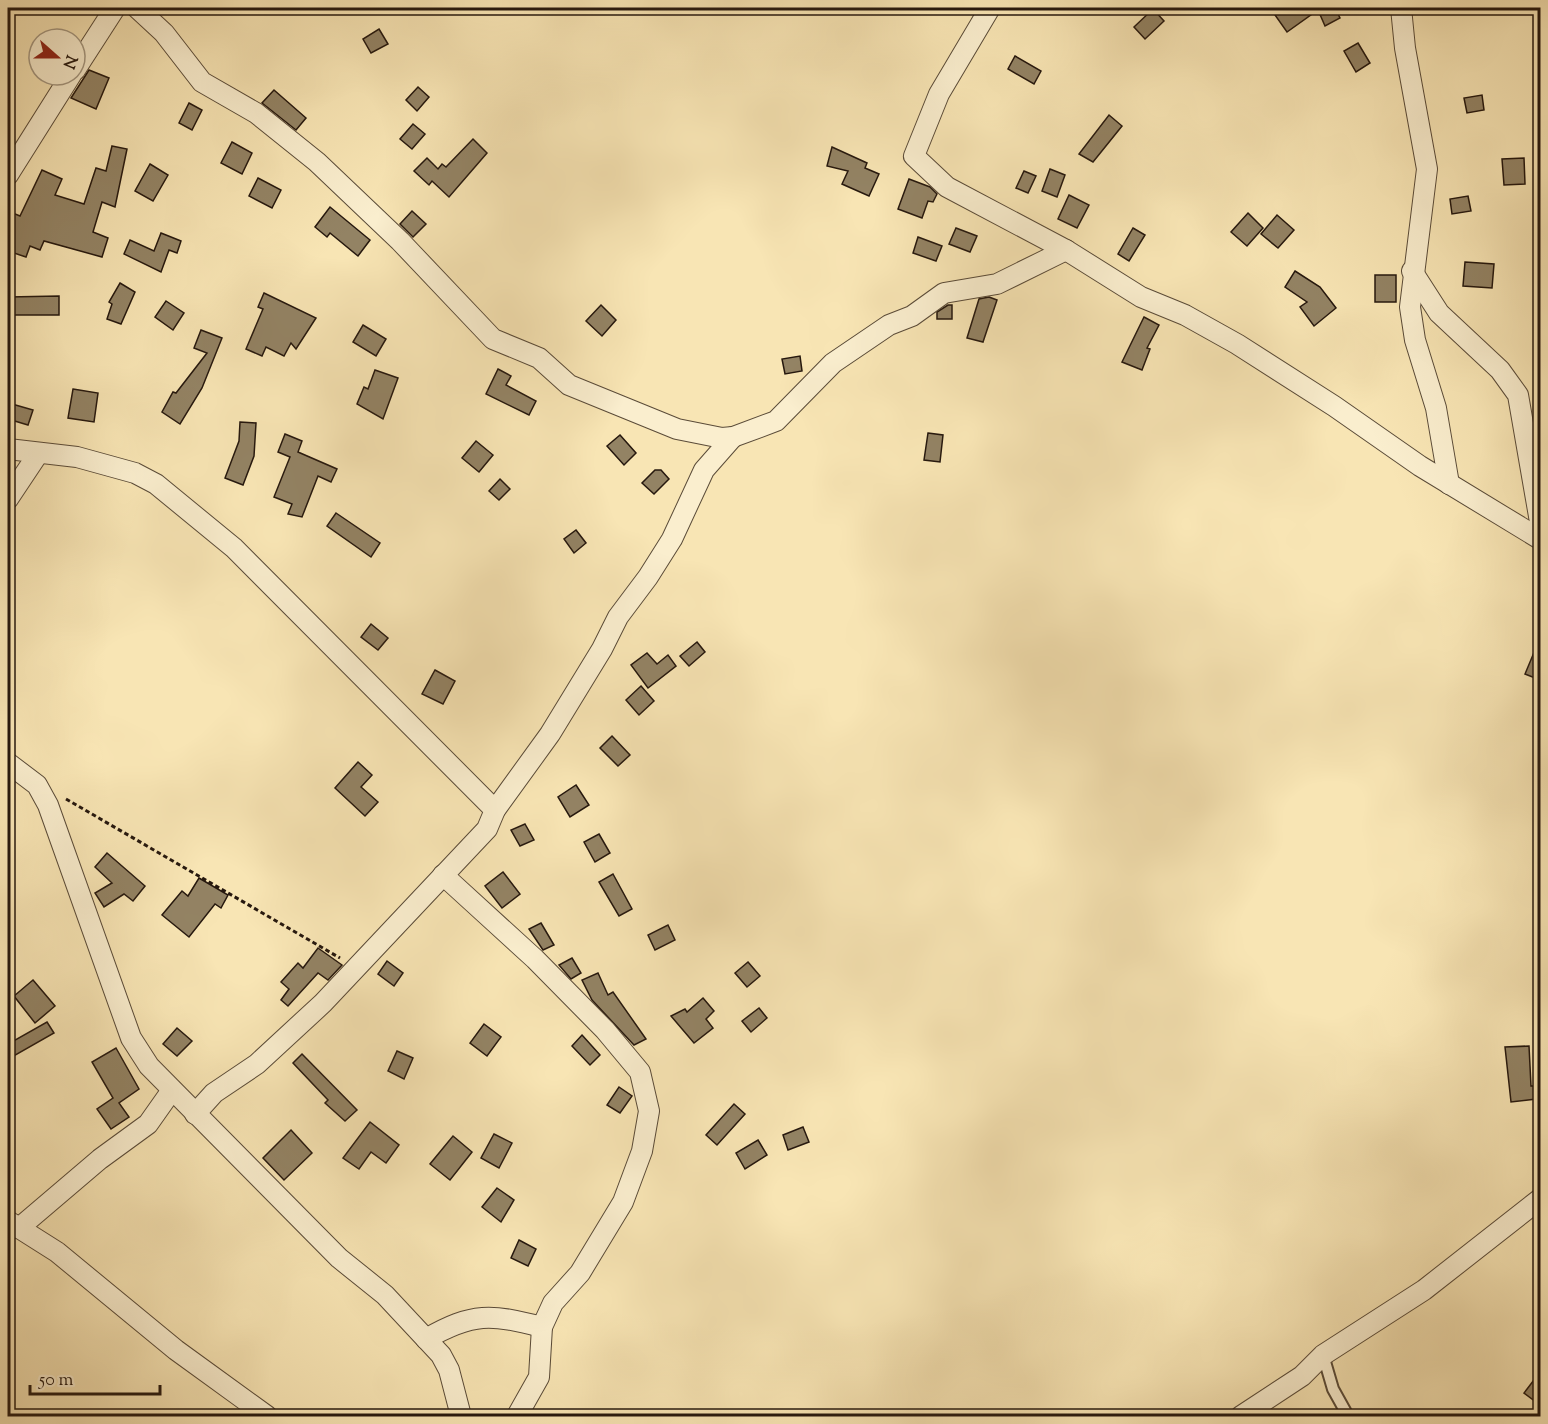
<svg xmlns="http://www.w3.org/2000/svg" width="1548" height="1424" font-family="'Sorts Mill Goudy',serif">
<style>
.building{fill:#938364;stroke:#26180e;stroke-width:1.5}
.lines{fill:none;stroke-linecap:round;stroke-linejoin:round}
.service-casing{stroke:#5a4b38;stroke-width:14}
.minor-casing{stroke:#5a4b38;stroke-width:22}
.path{stroke:#26180e;stroke-width:3;stroke-dasharray:4.5 3;stroke-linecap:butt}
.service{stroke:#faeece;stroke-width:10}
.minor{stroke:#faeece;stroke-width:20}
</style>
<rect width="100%" height="100%" fill="#f8e5b4"/>
<filter id="stains"><feTurbulence type="fractalNoise" baseFrequency=".00333" numOctaves="4"/><feColorMatrix values="0 0 0 0 .2 0 0 0 0 .09 0 0 0 0 .02 0 0 0 .5 -.17"/></filter>
<radialGradient id="worn" r=".72"><stop offset=".6" stop-color="#630" stop-opacity="0"/><stop offset="1" stop-color="#630" stop-opacity=".3"/></radialGradient>
<g class="building">
<path d="M1286 8H1335L1340 18 1325 26 1318 10 1287 32 1275 15Z"/>
<path d="M1153 9 1164 21 1145 39 1134 27Z"/>
<path d="M379 29 388 44 371 53 363 39Z"/>
<path d="M1358 43 1370 63 1356 72 1344 51Z"/>
<path d="M1015 56 1041 71 1034 84 1008 69Z"/>
<path d="M89 70 109 78 96 109 71 98Z"/>
<path d="M418 87 429 97 417 111 406 100Z"/>
<path d="M274 90 306 118 296 130 262 103Z"/>
<path d="M1482 95 1484 110 1467 113 1464 98Z"/>
<path d="M189 103 202 110 192 130 179 123Z"/>
<path d="M1109 115 1122 126 1093 162 1079 154Z"/>
<path d="M413 124 425 134 412 149 400 139Z"/>
<path d="M473 139 487 153 449 197 432 181 429 185 414 171 427 158 438 169 442 164 446 167Z"/>
<path d="M232 142 252 153 242 174 221 163Z"/>
<path d="M112 146 127 149 115 207 102 202 93 232 108 238 102 257 44 241 40 250 30 246 26 257 8 251V211L20 216 42 170 62 179 55 195 84 204 96 168 106 171Z"/>
<path d="M832 147 867 163 865 168 879 174 869 196 842 184 848 171 827 166Z"/>
<path d="M1524 158 1525 184 1504 185 1502 159Z"/>
<path d="M150 164 168 175 153 201 135 191Z"/>
<path d="M1050 169 1065 175 1057 197 1042 191Z"/>
<path d="M1024 171 1036 176 1028 193 1016 188Z"/>
<path d="M258 178 281 190 272 208 249 196Z"/>
<path d="M909 179 930 187 937 194 933 202 928 201 922 218 898 209Z"/>
<path d="M1069 195 1089 205 1077 228 1058 219Z"/>
<path d="M1468 196 1471 211 1452 214 1450 199Z"/>
<path d="M330 207 370 240 358 256 330 233 327 237 315 227Z"/>
<path d="M412 211 426 224 413 237 400 224Z"/>
<path d="M1248 213 1263 228 1247 246 1231 232Z"/>
<path d="M1277 215 1294 230 1278 248 1261 234Z"/>
<path d="M956 228 977 236 970 252 949 244Z"/>
<path d="M1133 228 1145 235 1129 261 1118 254Z"/>
<path d="M161 233 181 241 177 253 169 250 161 272 124 254 130 240 154 251Z"/>
<path d="M918 237 942 246 936 261 913 253Z"/>
<path d="M1465 262 1494 264 1492 288 1463 286Z"/>
<path d="M1295 271 1320 287 1336 308 1314 326 1300 307 1307 302 1285 287Z"/>
<rect x="1375" y="275" width="21" height="27"/>
<path d="M120 283 135 292 121 324 107 319 112 304 109 302Z"/>
<path d="M264 293 316 318 296 349 291 343 284 356 266 347 262 356 246 349 263 309 258 307Z"/>
<path d="M59 296V315H8V297Z"/>
<path d="M989 297 997 300 983 342 967 338 979 299Z"/>
<path d="M166 301 184 313 173 330 155 317Z"/>
<path d="M601 305 616 320 602 336 586 321Z"/>
<path d="M948 305H952V319H937V312Z"/>
<path d="M1144 317 1159 325 1147 348 1150 349 1142 370 1122 362Z"/>
<path d="M363 325 386 339 376 356 353 342Z"/>
<path d="M201 330 222 338 202 388 180 424 162 412 173 392 176 393 207 353 194 348Z"/>
<path d="M800 356 802 371 785 374 782 359Z"/>
<path d="M498 369 511 376 506 385 536 401 529 415 486 394Z"/>
<path d="M375 370 398 378 383 419 357 404 364 387 368 389Z"/>
<path d="M73 389 98 393 94 422 68 418Z"/>
<path d="M12 404 33 410 28 425 8 419Z"/>
<path d="M240 422 256 423 254 456 243 485 225 478 239 441Z"/>
<path d="M928 433 943 435 940 462 924 460Z"/>
<path d="M285 434 302 441 298 452 337 469 331 482 318 476 302 517 288 514 292 504 274 497 290 457 278 452Z"/>
<path d="M620 435 636 453 624 465 607 446Z"/>
<path d="M476 441 493 455 479 472 462 458Z"/>
<path d="M655 470H661L669 479 654 494 642 483Z"/>
<path d="M500 479 510 489 499 500 489 491Z"/>
<path d="M336 513 380 543 371 557 327 526Z"/>
<path d="M576 530 586 543 574 553 564 539Z"/>
<path d="M371 624 388 638 378 650 361 637Z"/>
<path d="M1540 638V680L1525 674Z"/>
<path d="M697 642 705 652 689 666 680 656Z"/>
<path d="M647 653 657 664 668 655 676 666 648 688 631 665Z"/>
<path d="M435 670 455 681 443 704 422 694Z"/>
<path d="M641 686 654 701 639 715 626 700Z"/>
<path d="M612 736 630 755 618 766 600 748Z"/>
<path d="M358 762 372 775 361 787 378 802 365 816 335 788Z"/>
<path d="M576 785 589 805 570 817 558 797Z"/>
<path d="M525 824 534 840 520 846 511 830Z"/>
<path d="M599 834 610 853 595 862 584 842Z"/>
<path d="M107 853 145 886 133 901 124 894 104 907 95 893 112 883 95 867Z"/>
<path d="M503 872 520 894 502 908 485 886Z"/>
<path d="M613 874 632 909 619 916 599 882Z"/>
<path d="M199 878 228 895 221 908 215 904 189 937 162 915 182 891 188 896Z"/>
<path d="M541 923 554 945 543 950 529 929Z"/>
<path d="M668 925 675 940 655 950 648 935Z"/>
<path d="M318 948 342 965 328 980 318 973 288 1006 281 1000 289 989 281 982 298 963 303 968Z"/>
<path d="M572 958 581 973 571 979 559 965Z"/>
<path d="M387 961 403 973 394 986 378 974Z"/>
<path d="M748 962 760 976 747 987 735 973Z"/>
<path d="M598 973 608 995 613 992 646 1039 634 1045 592 1000 582 980Z"/>
<path d="M33 980 55 1006 35 1023 14 996Z"/>
<path d="M703 998 714 1011 706 1019 713 1028 694 1043 671 1016 685 1009 687 1012Z"/>
<path d="M759 1008 767 1018 751 1032 742 1021Z"/>
<path d="M47 1022 54 1033 12 1057 8 1044Z"/>
<path d="M484 1024 501 1037 487 1056 470 1043Z"/>
<path d="M177 1028 192 1041 177 1056 163 1044Z"/>
<path d="M582 1035 600 1055 590 1065 572 1046Z"/>
<path d="M1529 1046 1531 1086H1535L1536 1099 1511 1102 1505 1047Z"/>
<path d="M116 1048 139 1089 119 1103 129 1117 111 1129 97 1109 113 1098 92 1062Z"/>
<path d="M397 1051 413 1058 404 1079 388 1071Z"/>
<path d="M302 1054 357 1110 345 1121 325 1103 328 1100 293 1063Z"/>
<path d="M619 1087 632 1096 620 1113 607 1105Z"/>
<path d="M734 1104 745 1114 717 1145 706 1135Z"/>
<path d="M370 1122 399 1145 386 1163 371 1152 359 1169 343 1158Z"/>
<path d="M803 1127 809 1142 788 1150 783 1135Z"/>
<path d="M291 1130 312 1153 284 1180 263 1158Z"/>
<path d="M494 1134 512 1143 499 1168 481 1158Z"/>
<path d="M453 1136 472 1152 450 1180 430 1164Z"/>
<path d="M758 1140 767 1155 745 1169 736 1153Z"/>
<path d="M497 1188 514 1200 501 1222 482 1207Z"/>
<path d="M519 1240 536 1249 528 1266 511 1258Z"/>
<path d="M1540 1372V1405L1524 1393Z"/>
</g>
<g class="lines">
<defs>
<path id="service" d="M1323 1355 1333 1389 1348 1416"/>
<g id="minor">
<path d="M137 8 164 33 202 82 256 113 317 162 400 241 493 339 539 358 569 385 677 429 722 438 733 437 776 421 833 363 889 325 912 316 944 293 997 284 1066 250"/>
<path d="M990 8 939 94 914 156 947 187 1066 250 1141 297 1185 315 1237 344 1334 406 1420 466 1540 539"/>
<path d="M1401 8 1405 48 1427 169 1410 307 1415 340 1436 408 1449 484"/>
<path d="M75 70 115 8"/>
<path d="M8 175 71 75"/>
<path d="M1412 271 1439 313 1500 370 1518 395 1540 522"/>
<path d="M8 449 77 457 135 473 156 484 234 548 495 810"/>
<path d="M8 499 38 454"/>
<path d="M8 763 37 785 48 805 131 1038 149 1066 339 1258 385 1295 441 1355 449 1370 461 1416"/>
<path d="M443 875 535 959 605 1030 640 1072 649 1111 642 1151 623 1202 580 1273 553 1303 542 1327 539 1377 517 1416"/>
<path d="M195 1114 214 1093 257 1064 323 1003 487 829 495 810 550 734 602 649 618 617 648 577 672 539 704 470 733 437"/>
<path d="M8 1221 57 1252 176 1350 267 1416"/>
<path d="M19 1228 100 1159 148 1124 172 1090"/>
<path d="M426 1339C473 1312 491 1314 542 1327"/>
<path d="M1241 1416 1302 1376 1323 1355 1424 1290 1540 1199"/>
</g>
</defs>
<use href="#service" class="service-casing"/>
<use href="#minor" class="minor-casing"/>
<path class="path" d="M66 799 340 958"/>
<use href="#service" class="service"/>
<use href="#minor" class="minor"/>
</g>
<rect width="1548" height="1424" fill="none" stroke="#f8e5b4" stroke-width="30"/>
<rect x="9" y="9" width="1530" height="1406" fill="none" stroke="#26180e" stroke-width="3"/>
<rect x="15" y="15" width="1518" height="1394" fill="none" stroke="#26180e" stroke-width="1.5"/>
<g transform="translate(57 57) rotate(111)"><circle r="28" fill="#faeece" stroke="#a59881" stroke-width="1.5"/>
<path d="M0-4.5L10 22L0 15L-10 22Z" fill="#8f2418"/>
<text y="-9" font-size="16" font-weight="bold" text-anchor="middle" fill="#26180e">N</text>
</g>
<path d="M30 1385v9h130v-9" fill="none" stroke="#26180e" stroke-width="3"/>
<text x="39" y="1385" font-size="18" fill="#26180e" stroke="#faeece" stroke-width="4.5" paint-order="stroke">50 m</text>
<rect width="100%" height="100%" filter="url(#stains)"/>
<rect width="100%" height="100%" fill="url(#worn)"/>
</svg>
